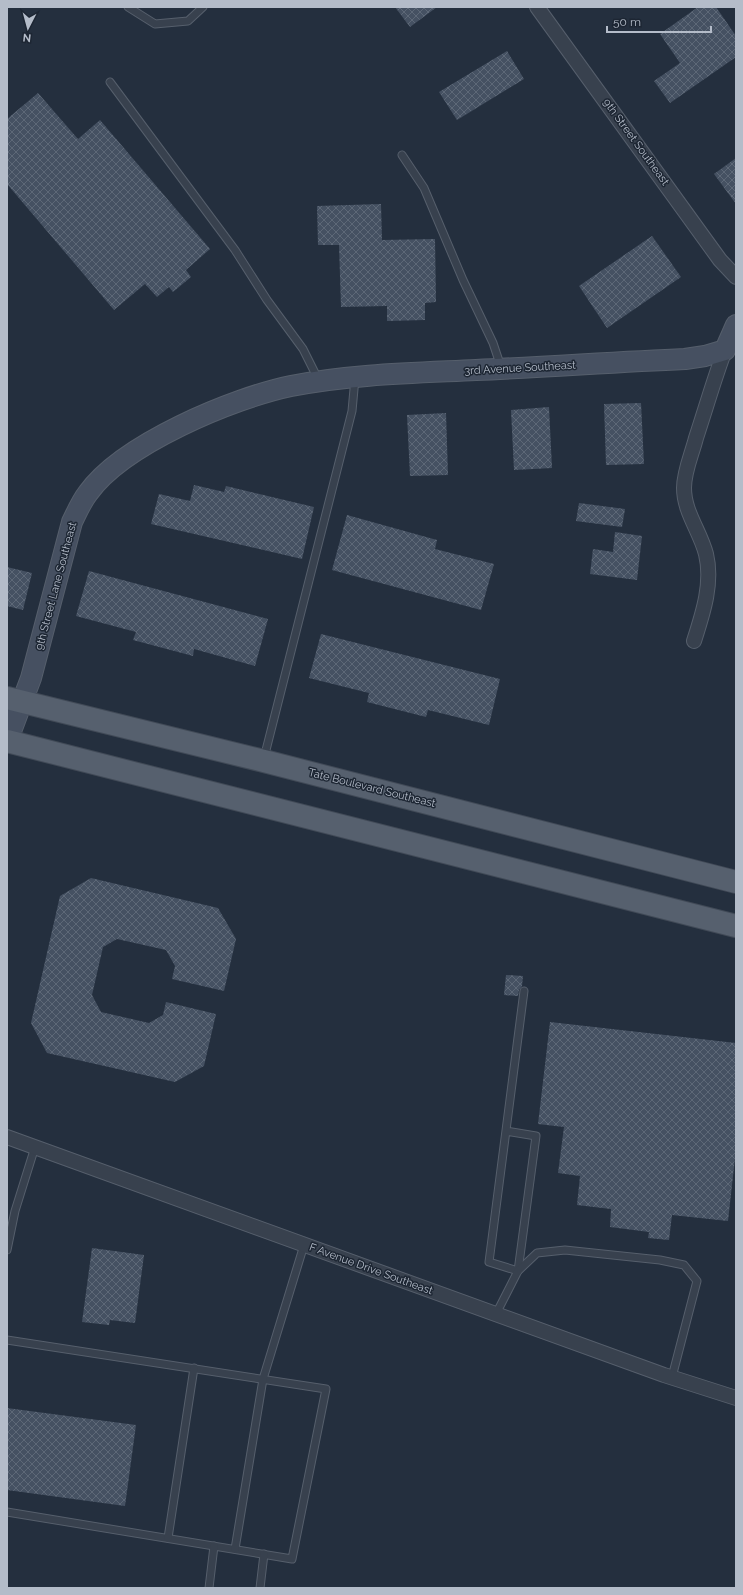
<svg xmlns="http://www.w3.org/2000/svg" width="743" height="1595" font-family="Raleway,sans-serif">
<style>
.building{fill:url(#building-cross-hatch)}
.lines{fill:none;stroke-linecap:round;stroke-linejoin:round}
.lane-casing{stroke:#565f6c;stroke-width:9}
.street-casing{stroke:#565f6c;stroke-width:16}
.secondary-casing{stroke:#565f6c;stroke-width:22}
.primary-casing{stroke:#414a57;stroke-width:24}
.lane{stroke:#38414e;stroke-width:7}
.street{stroke:#38414e;stroke-width:14}
.secondary{stroke:#465061;stroke-width:20}
.primary{stroke:#56606e;stroke-width:22}
.labels{text-anchor:middle;dominant-baseline:central;stroke-width:3;stroke-linejoin:round;paint-order:stroke}
.street-label{font-size:11px;fill:#b4bcc9;stroke:#1d2633}
</style>
<defs>
<pattern id="building-cross-hatch" width="8" height="8" patternUnits="userSpaceOnUse"><rect width="8" height="8" fill="#455162"/><path d="M0 0l8 8M0 8l8-8" fill="none" stroke="#5d6877"/></pattern>
</defs>
<rect width="100%" height="100%" fill="#242f3e"/>
<g class="building">
<path d="M395 7H437L410 27Z"/>
<path d="M698 7H716L736 36V57L670 103 654 81 680 63 660 34Z"/>
<path d="M507 51 524 79 457 120 439 92Z"/>
<path d="M38 93 78 139 100 120 210 249 186 270 191 277 173 292 169 287 157 297 145 284 114 310 7 184V119Z"/>
<path d="M736 158V204L714 174Z"/>
<path d="M381 204 382 240 435 239 436 302 425 303V320L387 321V306L341 307 339 245H318L317 206Z"/>
<path d="M652 236 681 277 607 328 579 286Z"/>
<path d="M641 403 644 464 606 465 604 404Z"/>
<path d="M549 407 552 468 514 470 511 410Z"/>
<path d="M446 413 448 475 410 476 407 415Z"/>
<path d="M194 485 224 492 226 486 314 507 302 559 151 524 159 494 190 501Z"/>
<path d="M579 503 625 509 622 527 576 521Z"/>
<path d="M347 515 437 540 435 549 494 564 481 610 332 570Z"/>
<path d="M615 532 642 536 637 580 590 574 593 549 613 552Z"/>
<path d="M7 567 32 573 23 610 7 606Z"/>
<path d="M89 571 268 619 255 666 194 649 193 656 133 640 136 632 76 616Z"/>
<path d="M321 634 500 679 489 725 428 710 426 717 367 702 369 693 309 678Z"/>
<path d="M91 878 218 908 236 939 224 991 172 979 175 966 166 950 117 939 103 947 92 995 101 1012 149 1023 163 1015 166 1002 216 1014 204 1066 175 1082 47 1053 31 1023 60 896Z"/>
<path d="M506 975 523 976 522 986 519 990 518 996 504 995Z"/>
<path d="M550 1022 736 1043V1149L728 1221 672 1215 669 1240 648 1238 649 1232 610 1227 611 1209 577 1205 580 1176 558 1173 564 1127 538 1124Z"/>
<path d="M92 1248 144 1255 135 1323 110 1320 109 1325 82 1322Z"/>
<path d="M7 1408 136 1425 125 1506 7 1490Z"/>
</g>
<g class="lines">
<defs>
<g id="lane">
<path d="M128 7 155 24 188 21 203 7"/>
<path d="M110 82 235 250 267 300 303 349 318 379"/>
<path d="M402 155 424 188 463 280 493 343 501 367"/>
<path d="M264 758 352 411 355 378"/>
<path d="M506 1131 536 1136 518 1271 489 1262 524 991"/>
<path d="M7 1250 15 1211 35 1147"/>
<path d="M496 1314 518 1271 537 1253 565 1250 660 1260 684 1265 697 1281 672 1377"/>
<path d="M7 1340 326 1389 292 1559 7 1512"/>
<path d="M168 1538 194 1368"/>
<path d="M235 1549 263 1379 304 1245"/>
<path d="M209 1588 214 1546"/>
<path d="M260 1588 264 1554"/>
</g>
<g id="street">
<path d="M537 7 720 260 736 277"/>
<path d="M694 641C703 613 713 583 706 554 700 531 684 512 684 488 684 471 692 454 696 438 706 408 714 379 725 350"/>
<path d="M7 1137 664 1375 736 1398"/>
</g>
<path id="secondary" d="M7 742 31 678 72 522C77 512 81 502 88 493 123 444 233 398 291 386 352 374 414 373 476 370 546 367 615 362 685 359L705 356 725 350 736 325"/>
<g id="primary">
<path d="M7 698 264 761 736 882"/>
<path d="M7 741 736 926"/>
</g>
</defs>
<use href="#lane" class="lane-casing"/>
<use href="#street" class="street-casing"/>
<use href="#secondary" class="secondary-casing"/>
<use href="#primary" class="primary-casing"/>
<use href="#lane" class="lane"/>
<use href="#street" class="street"/>
<use href="#secondary" class="secondary"/>
<use href="#primary" class="primary"/>
</g>
<g class="labels">
<g class="street-label">
<text transform="translate(636 142) rotate(54)">9th Street Southeast</text>
<text transform="translate(520 368) rotate(-3)">3rd Avenue Southeast</text>
<text transform="translate(56 586) rotate(-75)">9th Street Lane Southeast</text>
<text transform="translate(372 788) rotate(14)">Tate Boulevard Southeast</text>
<text transform="translate(371 1269) rotate(20)">F Avenue Drive Southeast</text>
</g>
</g>
<rect width="743" height="1595" fill="none" stroke="#b4bcc9" stroke-width="16"/>
<g transform="translate(28 28) rotate(186)" stroke="#1d2633" stroke-width="3" paint-order="stroke">
<path d="M0-3L7 15L0 10L-7 15Z" fill="#b4bcc9"/>
<text y="-6" font-size="11" font-weight="bold" text-anchor="middle" fill="#b4bcc9">N</text>
</g>
<path d="M607 26v6h104v-6" fill="none" stroke="#b4bcc9" stroke-width="2"/>
<text x="613" y="26" font-size="12" fill="#b4bcc9" stroke="#1d2633" stroke-width="3" paint-order="stroke">50 m</text>
</svg>
